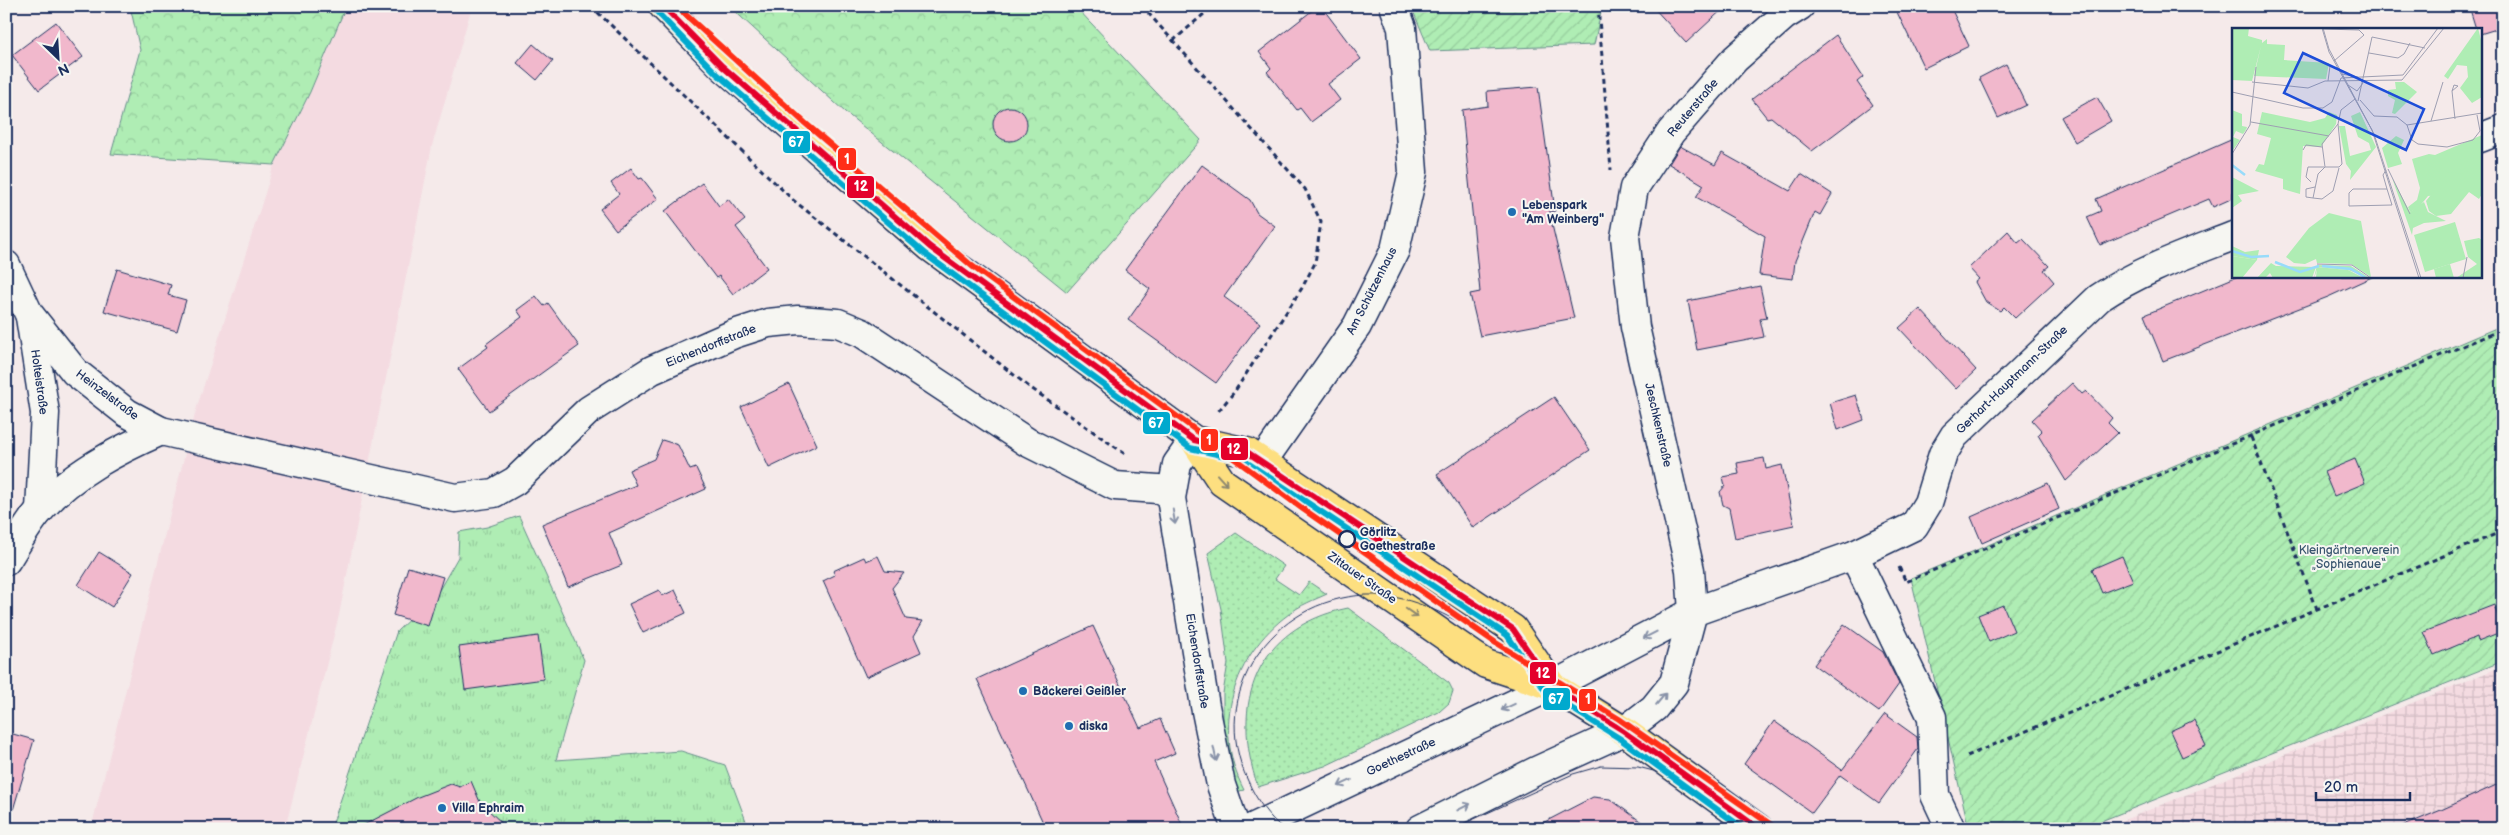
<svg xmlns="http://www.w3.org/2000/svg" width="2509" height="835" font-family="'Balsamiq Sans',sans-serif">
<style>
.built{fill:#f4dbe1}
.industrial{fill:url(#industrial-grid)}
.grass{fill:url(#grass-dots);stroke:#658e89}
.forest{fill:url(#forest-crowns);stroke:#658e89}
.park{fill:url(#park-tufts);stroke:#658e89}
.garden{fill:url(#garden-furrows);stroke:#658e89}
.building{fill:#f1b8cc;stroke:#1b2f5e}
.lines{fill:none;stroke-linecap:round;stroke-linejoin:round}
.minor-casing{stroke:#1b2f5e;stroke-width:31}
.major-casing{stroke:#1b2f5e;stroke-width:31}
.path{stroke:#1b2f5e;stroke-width:3;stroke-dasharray:5 4;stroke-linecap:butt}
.minor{stroke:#f6f6f2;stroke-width:28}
.major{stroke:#fddf80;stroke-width:28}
.tram{stroke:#1b2f5e;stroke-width:1}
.bus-1-casing{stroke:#f6f6f2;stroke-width:10}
.bus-2-casing{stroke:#f6f6f2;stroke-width:10}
.bus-1{stroke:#e4002b;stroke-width:6}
.bus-2{stroke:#00a9ce;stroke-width:6}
.tram-1-casing{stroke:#f6f6f2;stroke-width:10}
.tram-1{stroke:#ff2e17;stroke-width:6}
.oneway{stroke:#8c876f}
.oneway2{stroke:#8892a8}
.poi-dot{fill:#1f6fb2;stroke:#f6f6f2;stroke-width:2}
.stop-dot{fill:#f6f6f2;stroke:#1b2f5e;stroke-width:2.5}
.labels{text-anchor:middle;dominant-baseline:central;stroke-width:4;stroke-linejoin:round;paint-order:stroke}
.street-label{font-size:12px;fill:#1b2f5e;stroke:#f6f6f2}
.poi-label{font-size:12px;font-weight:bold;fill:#1b2f5e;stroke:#f6f6f2;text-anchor:start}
.stop-label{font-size:12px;font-weight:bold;fill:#1b2f5e;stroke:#f6f6f2;text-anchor:start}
.park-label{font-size:12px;fill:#39556f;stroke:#f6f6f2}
.inset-river{fill:none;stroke:#98dbfa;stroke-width:2.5}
.inset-road{fill:none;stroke:#9e9fb2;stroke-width:1}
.view{fill:#1d4ed8;fill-opacity:0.15;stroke:#1d4ed8;stroke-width:2.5}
.inset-edge{fill:none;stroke:#1b2f5e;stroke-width:2.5}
.line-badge{stroke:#f6f6f2;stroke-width:2}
.badge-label{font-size:14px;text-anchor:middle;font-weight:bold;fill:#fff}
</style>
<defs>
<pattern id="industrial-grid" width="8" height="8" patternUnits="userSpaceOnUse" patternTransform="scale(1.25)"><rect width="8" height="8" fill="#f4dbe1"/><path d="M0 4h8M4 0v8" fill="none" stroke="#d1bcc3"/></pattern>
<pattern id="grass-dots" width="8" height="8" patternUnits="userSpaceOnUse" patternTransform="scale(1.25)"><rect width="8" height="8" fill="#afedb4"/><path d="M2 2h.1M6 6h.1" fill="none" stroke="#96cc9d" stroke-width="1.8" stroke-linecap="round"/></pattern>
<pattern id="forest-crowns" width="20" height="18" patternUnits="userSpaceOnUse" patternTransform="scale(1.25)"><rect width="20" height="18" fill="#afedb4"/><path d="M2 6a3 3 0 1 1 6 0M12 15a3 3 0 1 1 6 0" fill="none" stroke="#96cc9d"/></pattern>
<pattern id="park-tufts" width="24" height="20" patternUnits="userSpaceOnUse" patternTransform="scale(1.25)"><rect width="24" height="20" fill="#afedb4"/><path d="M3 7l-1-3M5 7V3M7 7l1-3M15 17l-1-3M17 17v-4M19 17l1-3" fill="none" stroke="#96cc9d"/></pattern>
<pattern id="garden-furrows" width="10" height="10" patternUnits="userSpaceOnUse" patternTransform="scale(1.25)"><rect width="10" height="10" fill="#afedb4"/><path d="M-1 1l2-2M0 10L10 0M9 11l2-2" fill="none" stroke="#96cc9d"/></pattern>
</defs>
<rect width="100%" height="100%" fill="#f5eaea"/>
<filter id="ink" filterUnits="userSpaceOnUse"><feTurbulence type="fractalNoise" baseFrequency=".02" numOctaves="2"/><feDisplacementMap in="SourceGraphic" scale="10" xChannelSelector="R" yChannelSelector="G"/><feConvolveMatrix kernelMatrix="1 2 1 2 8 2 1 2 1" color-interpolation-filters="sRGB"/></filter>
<g filter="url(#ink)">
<path class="built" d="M346 6H472L432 146 339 615 285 829H91L196 410 274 165 310 92Z"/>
<path class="industrial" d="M2503 666V829H2102Z"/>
<g class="grass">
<path d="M1236 533 1284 566 1275 579 1299 595 1309 582 1327 594C1314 600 1300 605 1289 614 1233 655 1211 727 1244 790L1235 792 1223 743V693L1228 663 1221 609 1208 553Z"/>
<path d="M1348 608 1449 683 1453 691 1449 703 1439 712 1325 766 1258 787C1229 703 1256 627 1348 608Z"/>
</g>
<g class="forest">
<path d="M130 6H346L310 92 274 165 111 154 140 50Z"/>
<path d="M729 6H1075L1201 140 1067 292 845 112Z"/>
</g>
<path class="park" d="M519 516 584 660 556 760 681 751 725 765 749 829H331L397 631 438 592 458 557 459 532 487 527Z"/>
<g class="garden">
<path d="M1411 6H1602L1594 45 1430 51Z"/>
<path d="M2503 325V661L2081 829H1969L1911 578Z"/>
</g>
<g class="building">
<path d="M1318 6H1321L1361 59 1328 84 1340 100 1311 122 1300 108 1297 110 1267 72 1271 68 1259 52Z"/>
<path d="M1652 6H1726L1686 43Z"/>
<path d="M1894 6H1950L1969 46 1924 68Z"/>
<path d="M2469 6H2503V27L2480 34V29H2476Z"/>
<path d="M56 22 83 57 39 90 12 55Z"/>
<path d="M1836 35 1863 77 1857 82 1873 105 1812 151 1771 117 1767 118 1752 99Z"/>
<path d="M533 44 553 61 537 80 517 63Z"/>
<path d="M2006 64 2026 105 1998 118 1979 78Z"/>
<path d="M1538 87 1555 211 1549 212 1574 318 1480 336 1470 294 1480 292 1462 110 1488 106 1487 91Z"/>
<path d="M2097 97 2111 121 2075 142 2061 117Z"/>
<circle cx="1010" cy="124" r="17"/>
<path d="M2233 139V198L2213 207 2209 199 2100 245 2087 217 2101 211 2096 199Z"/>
<path d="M1680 146 1715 165 1722 153 1790 191 1801 174 1832 194 1820 215 1815 212 1795 261 1793 279 1759 275 1765 236 1696 197 1704 185 1669 164Z"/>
<path d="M1202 165 1250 200 1257 213 1275 226 1224 297 1260 323 1216 383 1128 320 1150 289 1125 270Z"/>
<path d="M631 168 639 179 642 178 658 199 616 230 600 209 619 194 611 183Z"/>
<path d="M702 183 719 206 728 199 745 220 736 227 767 268 733 294 719 276 716 278 665 211Z"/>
<path d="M2008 231 2018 243 2023 239 2049 266 2044 270 2054 282 2015 318 2004 307 2000 311 1986 302 1975 282 1979 279 1969 268Z"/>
<path d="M117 269 171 285 168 295 186 300 177 331 104 311Z"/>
<path d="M2238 276H2374L2328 297 2163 361 2144 315Z"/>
<path d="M1760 286 1767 318 1760 319 1764 337 1697 350 1688 301Z"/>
<path d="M536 296 544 306 548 303 579 346 489 411 458 369 488 347 486 344 522 317 517 310Z"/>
<path d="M1920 309 1976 370 1956 389 1899 328Z"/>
<path d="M2072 383 2082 394 2086 391 2112 418 2108 423 2118 433 2066 481 2038 435 2042 431 2032 420Z"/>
<path d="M789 384 817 445 769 468 741 407Z"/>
<path d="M1856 395 1864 420 1838 430 1830 403Z"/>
<path d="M1554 397 1590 450 1473 528 1437 474Z"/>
<path d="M662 440 678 445 690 470 696 468 706 489 609 533 622 565 568 587 542 524 636 485 629 470 654 459Z"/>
<path d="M1764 458 1766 469 1782 465 1794 525 1735 538 1729 508 1723 505 1720 492 1725 486 1723 477 1739 474 1737 463Z"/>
<path d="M2355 459 2365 483 2334 496 2324 472Z"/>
<path d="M2048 483 2059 509 1982 543 1971 517Z"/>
<path d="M99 552 133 573 112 607 78 585Z"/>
<path d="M878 556 885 571 904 573 892 588 906 619 923 621 914 636 921 652 866 677 823 581 835 575 833 571 864 557 866 561Z"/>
<path d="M2122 556 2133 581 2102 593 2092 569Z"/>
<path d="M408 567 443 577 428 626 393 615Z"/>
<path d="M659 590 662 596 675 590 686 613 643 633 629 604Z"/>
<path d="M2003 605 2014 631 1989 642 1978 615Z"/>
<path d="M2494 605 2503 631 2478 641 2477 637 2434 655 2424 632Z"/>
<path d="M1844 624 1883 652 1899 684 1879 712 1814 665Z"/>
<path d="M1093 626 1140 728 1160 719 1175 753 1154 762 1184 829H1046L977 679Z"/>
<path d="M538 636 544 679 465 690 459 647Z"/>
<path d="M1885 714 1917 737 1918 749 1879 803 1840 775 1812 813 1744 764 1774 721 1842 770Z"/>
<path d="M2194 720 2206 746 2182 757 2170 731Z"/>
<path d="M6 732 34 740 13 810H6Z"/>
<path d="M471 781 480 802 508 829H356L418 797 451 784 460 787Z"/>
<path d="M2503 782V829H2396L2441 810Z"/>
<path d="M1593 797 1610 799 1651 829H1531Z"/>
</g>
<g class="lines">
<defs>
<g id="minor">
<path d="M2480 138 2503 129"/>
<path d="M6 265 29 314 75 372 127 413 161 431 455 498 494 493 515 481 589 410 652 370 734 334 768 323 798 320 838 323 862 333 1027 442 1115 486 1172 490"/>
<path d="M30 317 45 413 40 510"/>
<path d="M1194 440 1177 464 1171 498 1205 706 1221 785 1236 829"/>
<path d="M1262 462 1357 326 1395 250 1413 172 1402 28 1394 6"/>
<path d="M1854 555 1932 717 1935 795 1950 827"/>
<path d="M6 561C17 544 27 525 40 510 71 474 118 450 161 431"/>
<path d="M1250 829 1552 686 1693 612 1854 555 1914 526 1928 503 1943 454 1954 436 2099 298C2140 270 2187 254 2233 236"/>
<path d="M1420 829 1536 771 1624 731 1654 708 1674 683 1693 612 1690 570 1635 327 1625 237 1634 188 1671 132 1735 59 1784 16 1800 6"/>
</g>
<g id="major">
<path d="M663 6 722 66 930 247 1194 440 1247 452 1513 629 1552 686"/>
<path d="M1194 440 1222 482 1474 656 1486 664 1552 686 1624 731 1759 829"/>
</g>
</defs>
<use href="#minor" class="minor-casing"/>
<use href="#major" class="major-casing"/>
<g class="path">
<path d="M591 6 793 200 1028 386 1128 456"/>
<path d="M1142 6 1305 189 1321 222 1315 263 1302 288 1235 391 1216 414"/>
<path d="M1598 6 1611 170"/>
<path d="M1173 41 1213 6"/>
<path d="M2251 437 2317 609"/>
<path d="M1899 567 1906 582 2503 329"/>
<path d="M1967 756 2503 531"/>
</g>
<use href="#minor" class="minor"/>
<use href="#major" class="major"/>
<g class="tram">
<path d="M1284 829C1268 817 1256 799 1248 781 1206 694 1272 599 1366 595 1414 593 1457 621 1496 643"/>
<path d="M1452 829 1573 774 1601 766 1638 767 1673 776"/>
</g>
<defs>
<path id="bus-1" d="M663 6 722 66 930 247 1194 440 1247 452 1513 629 1552 686 1624 731 1759 829"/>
<path id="bus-2" d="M657 12 716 73 925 254 1190 448 1243 460 1507 635 1547 693 1619 738 1744 829"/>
</defs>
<use href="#bus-1" class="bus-1-casing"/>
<use href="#bus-2" class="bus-2-casing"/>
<use href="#bus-1" class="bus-1"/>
<use href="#bus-2" class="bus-2"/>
<defs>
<path id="tram-1" d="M676 6 805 123 972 266 1303 509 1496 643 1619 719 1777 829"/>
</defs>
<use href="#tram-1" class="tram-1-casing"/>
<use href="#tram-1" class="tram-1"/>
</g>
<defs><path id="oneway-shaft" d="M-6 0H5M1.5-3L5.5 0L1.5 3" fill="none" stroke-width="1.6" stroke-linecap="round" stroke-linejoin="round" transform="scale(1.25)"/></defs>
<g class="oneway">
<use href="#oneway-shaft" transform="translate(1222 480) rotate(48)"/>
<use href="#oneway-shaft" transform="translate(1412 613) rotate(35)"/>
</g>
<g class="oneway2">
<use href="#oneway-shaft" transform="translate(1174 517) rotate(81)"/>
<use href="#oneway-shaft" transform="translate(1650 635) rotate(153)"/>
<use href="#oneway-shaft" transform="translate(1661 699) rotate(-50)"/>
<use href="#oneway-shaft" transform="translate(1508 707) rotate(155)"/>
<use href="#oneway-shaft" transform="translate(1215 754) rotate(78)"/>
<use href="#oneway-shaft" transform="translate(1345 783) rotate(155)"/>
<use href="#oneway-shaft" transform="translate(1464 807) rotate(-27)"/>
</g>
</g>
<g class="poi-dot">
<circle cx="1512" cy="212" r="5"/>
<circle cx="1023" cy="691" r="5"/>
<circle cx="1069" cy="726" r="5"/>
<circle cx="442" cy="808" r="5"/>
</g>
<circle class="stop-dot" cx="1347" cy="539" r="8"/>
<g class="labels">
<g class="street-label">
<text transform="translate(1693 108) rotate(-50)">Reuterstraße</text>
<text transform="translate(1372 291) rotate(-63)">Am Schützenhaus</text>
<text transform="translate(711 346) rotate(-22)">Eichendorffstraße</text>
<text transform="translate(2012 380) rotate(-44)">Gerhart-Hauptmann-Straße</text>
<text transform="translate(39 382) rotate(82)">Holteistraße</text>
<text transform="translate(107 395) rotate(37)">Heinzelstraße</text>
<text transform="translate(1658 425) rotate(77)">Jeschkenstraße</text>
<text transform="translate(1362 578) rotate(35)">Zittauer Straße</text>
<text transform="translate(1197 661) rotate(81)">Eichendorffstraße</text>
<text transform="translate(1401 757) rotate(-25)">Goethestraße</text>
</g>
<g class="poi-label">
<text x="1522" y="205">Lebenspark<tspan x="1522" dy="14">"Am Weinberg"</tspan></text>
<text x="1033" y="691">Bäckerei Geißler</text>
<text x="1079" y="726">diska</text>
<text x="452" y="808">Villa Ephraim</text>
</g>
<g class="stop-label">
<text x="1360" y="532">Görlitz<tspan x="1360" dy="14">Goethestraße</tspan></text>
</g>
<g class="park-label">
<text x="2349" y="550">Kleingärtnerverein<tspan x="2349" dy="14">„Sophienaue“</tspan></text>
</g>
</g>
<g transform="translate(2232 28)">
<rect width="250" height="250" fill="#f5eaea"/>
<path d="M0 228 25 232 10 250H0ZM218 236 222 250H204L202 241Z" fill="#afedb4"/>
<path d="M0 82 10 86V98L15 99 14 102 1 94ZM128 84 144 119 118 152 119 143 114 136 107 98H113L118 128 139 122 137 115 126 109 119 88ZM164 108 172 112 166 125 170 136 156 140 150 120ZM160 150 178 184 192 174 196 184 214 193 192 195 181 200 180 207ZM247 210 250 212V250H224L245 236 236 229 232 213ZM0 218 13 224 27 222 25 232 0 228ZM39 235 44 238 84 239 80 250H41L38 245 33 250H25ZM85 237 119 238 138 250 116 242 86 239 82 250Z" fill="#afedb4"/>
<path d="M246 0 250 16V69L240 75 228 60 236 49 235 38 225 37 216 51 212 48ZM163 54H172L185 64 163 86 160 85 163 72 156 68V62L164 61ZM250 107V166L247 171 237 164 196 168 187 179 178 184 176 179 185 172 188 160 180 131 197 126 203 127Z" fill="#afedb4"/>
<path d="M0 0H17L16 8 30 12V15L35 11V16L53 17 52 32 97 35 94 51 22 48 29 18 20 53 0 52ZM30 84 78 94 93 90 97 84 105 87 104 96 89 119 71 118 68 166 51 161V151L23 143 27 136 32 137 39 110 25 106ZM0 91 14 102 11 106 4 103 1 109 8 112 1 122ZM0 149 27 163 6 167 10 173 0 180ZM97 185 129 193 139 249 119 236 85 235 84 231 73 236 62 235 54 229 77 200ZM85 239 116 242 132 250H84Z" fill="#afedb4"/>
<path d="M217 144 231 146 237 164 219 186 204 188 197 183 194 173ZM223 194 234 231 193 244 182 207Z" fill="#afedb4"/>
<path class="inset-river" d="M0 137 13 147M0 223 19 229 37 228M43 234 68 244 87 238M90 238 119 241 134 250"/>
<path class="inset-road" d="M90 0 97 24 140 102 187 250M91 0 97 21 142 106 189 250M91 1 127 2 132 7 102 33M137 25 166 30 172 26 178 15M110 46 126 49 131 55 125 63 116 57M96 53 98 38M20 54 76 60 93 53 170 52 212 0M220 63 222 57 226 58 220 63 223 91M0 64 71 80H91L100 74 109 50 171 47 206 0M128 72 142 88 165 89 175 97 180 112 186 116 215 119 241 112 248 103 245 87M126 73 140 9 193 20M199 93 211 54M19 94 97 108M106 96 110 136 107 139H93L90 116 106 96 109 82 123 71M175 97 250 85M71 122 74 117 90 119M0 126 18 97 24 39M93 139 86 146 81 170 90 171 101 163 107 140M156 141 178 186M154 142 151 147 155 161 160 177 117 178V165L121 161H155M79 154 74 149 76 139H92M81 170 74 169V161L83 159M85 236 120 237 139 250M231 250 235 229"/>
<path class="view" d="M71 25 192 81 174 122 52 65Z"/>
<rect width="250" height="250" class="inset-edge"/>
</g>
<g class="line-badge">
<rect x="782" y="130" width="29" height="24" rx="5" fill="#00a9ce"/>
<rect x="837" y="147" width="20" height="24" rx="5" fill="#ff2e17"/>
<rect x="846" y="175" width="29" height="24" rx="5" fill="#e4002b"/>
<rect x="1142" y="411" width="29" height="24" rx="5" fill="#00a9ce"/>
<rect x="1200" y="428" width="19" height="24" rx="5" fill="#ff2e17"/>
<rect x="1220" y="437" width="29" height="24" rx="5" fill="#e4002b"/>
<rect x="1529" y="661" width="28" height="24" rx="5" fill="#e4002b"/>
<rect x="1542" y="687" width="29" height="24" rx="5" fill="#00a9ce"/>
<rect x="1578" y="688" width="19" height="24" rx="5" fill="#ff2e17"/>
</g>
<g class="badge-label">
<text x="796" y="147">67</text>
<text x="847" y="164">1</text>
<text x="861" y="191">12</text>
<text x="1156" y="428">67</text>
<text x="1209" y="445">1</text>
<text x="1234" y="454">12</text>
<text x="1543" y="678">12</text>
<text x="1556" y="704">67</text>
<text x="1588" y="704">1</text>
</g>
<rect width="2509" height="835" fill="none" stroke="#f6f6f2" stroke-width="25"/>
<rect x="12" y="12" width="2484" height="810" fill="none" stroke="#1b2f5e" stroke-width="2" filter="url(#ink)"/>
<g transform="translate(58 58) rotate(155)" stroke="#f6f6f2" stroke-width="4" paint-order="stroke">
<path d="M0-4L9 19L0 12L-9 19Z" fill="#1b2f5e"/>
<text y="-8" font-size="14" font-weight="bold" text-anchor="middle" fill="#1b2f5e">N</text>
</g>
<path d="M2316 792v8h94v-8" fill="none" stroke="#1b2f5e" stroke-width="2.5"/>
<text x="2324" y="792" font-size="15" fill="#1b2f5e" stroke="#f6f6f2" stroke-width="4" paint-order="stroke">20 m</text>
</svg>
